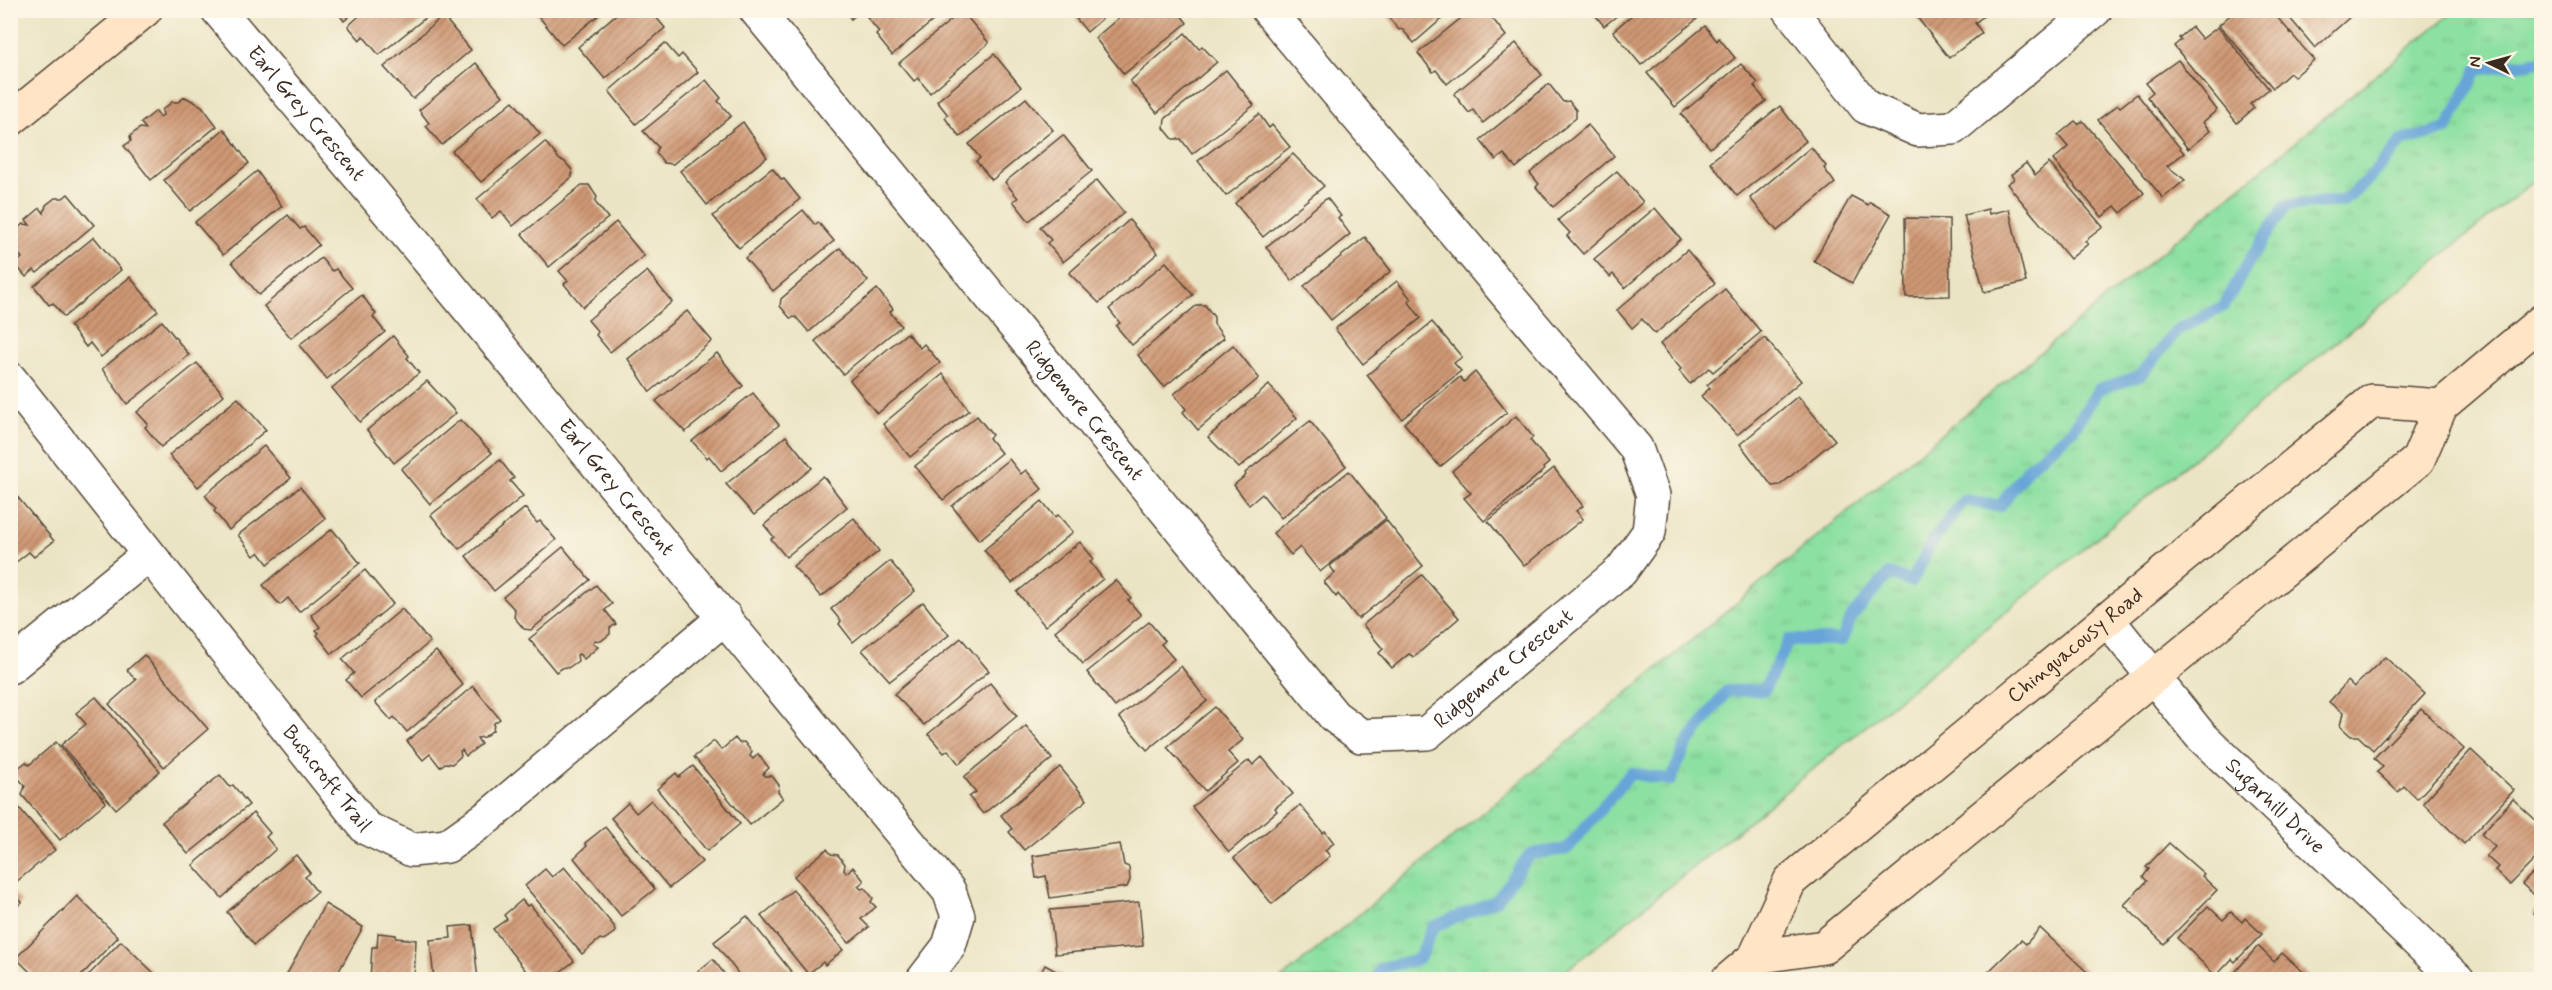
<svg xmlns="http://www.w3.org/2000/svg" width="2552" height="990" font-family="Mynerve,sans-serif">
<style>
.grass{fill:url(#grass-tufts);stroke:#648560;stroke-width:1.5}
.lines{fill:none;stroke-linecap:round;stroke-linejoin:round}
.stream{stroke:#68a4d8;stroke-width:12}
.building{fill:url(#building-hatch)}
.street-casing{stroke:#554637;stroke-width:36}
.secondary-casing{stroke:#554637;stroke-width:36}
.street{stroke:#fff;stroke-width:33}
.secondary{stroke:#ffe4c6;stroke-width:33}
.labels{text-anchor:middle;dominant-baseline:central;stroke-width:4.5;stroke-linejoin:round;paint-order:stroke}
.street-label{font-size:21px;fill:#3b2a1e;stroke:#fcf5e5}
</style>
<defs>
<pattern id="grass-tufts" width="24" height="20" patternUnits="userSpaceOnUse" patternTransform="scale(1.5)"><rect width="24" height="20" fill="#8ce0a1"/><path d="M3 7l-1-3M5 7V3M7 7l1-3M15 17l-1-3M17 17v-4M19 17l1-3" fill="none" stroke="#7ac08a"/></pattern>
<pattern id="building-hatch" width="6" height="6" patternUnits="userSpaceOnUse" patternTransform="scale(1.5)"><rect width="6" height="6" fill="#cf9874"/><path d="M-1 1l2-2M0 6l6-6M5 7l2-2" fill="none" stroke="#a97c5f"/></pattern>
</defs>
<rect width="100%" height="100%" fill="#fcf5e5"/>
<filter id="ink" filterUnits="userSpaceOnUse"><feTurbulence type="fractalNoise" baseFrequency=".0167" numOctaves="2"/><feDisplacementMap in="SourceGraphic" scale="12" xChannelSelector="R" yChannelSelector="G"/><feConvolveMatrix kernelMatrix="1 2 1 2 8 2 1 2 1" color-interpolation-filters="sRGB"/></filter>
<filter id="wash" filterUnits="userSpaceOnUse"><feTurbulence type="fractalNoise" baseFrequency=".008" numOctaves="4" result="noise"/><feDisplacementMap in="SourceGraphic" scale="24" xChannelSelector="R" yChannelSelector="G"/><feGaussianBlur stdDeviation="1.35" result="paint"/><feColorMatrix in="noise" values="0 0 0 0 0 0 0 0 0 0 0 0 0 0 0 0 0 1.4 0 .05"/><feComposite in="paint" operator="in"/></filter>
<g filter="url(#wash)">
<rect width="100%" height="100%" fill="#ebe4c4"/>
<path class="grass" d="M2455 10 2541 11V175L1556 979H1281Z"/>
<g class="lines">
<path class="stream" d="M1377 980 1381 968 1419 959 1433 927 1497 900 1530 854 1567 849 1631 773 1671 780 1686 745 1727 691 1764 690 1789 640H1842L1852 616 1889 574 1912 581 1932 542 1964 500 2000 506 2028 468 2072 431 2099 389 2140 376 2177 330 2224 306 2248 263 2286 205 2343 201 2365 183 2401 141 2447 129 2477 70 2542 61"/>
</g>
<g id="blocks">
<g class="building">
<path d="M336 10H357L344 21Z"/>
<path d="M366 10H435L379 55 363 36 360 40 348 26Z"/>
<path d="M537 10H605L562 45 535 12Z"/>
<path d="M621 10H646L648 13 651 11 665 28 605 79 578 47Z"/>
<path d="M845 10H861L851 19Z"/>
<path d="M875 10H946L892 55 876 35 879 32 867 17Z"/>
<path d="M1069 10H1112L1087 32Z"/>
<path d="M1128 10H1177L1187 23 1124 74 1095 38Z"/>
<path d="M1386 10H1452L1414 43 1402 29 1399 30 1384 12Z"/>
<path d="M1471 10H1486L1506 36 1447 84 1436 70 1433 72 1418 53Z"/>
<path d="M1591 10H1624L1604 26Z"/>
<path d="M1638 10H1690L1697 19 1641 65 1613 31Z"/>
<path d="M1923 10H1991L1975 23 1982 33 1949 58 1916 16Z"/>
<path d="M2236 10H2271L2314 60 2294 77 2290 73 2273 88 2219 25Z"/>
<path d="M2283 10H2346L2351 16 2315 48Z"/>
<path d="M962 11 989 43 930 93 918 78 914 81 899 63Z"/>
<path d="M443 16 471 50 413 99 384 67Z"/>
<path d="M1705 26 1717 41 1719 38 1735 58 1675 107 1647 73Z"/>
<path d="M2192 27 2202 39 2218 27 2269 89 2250 104 2254 108 2237 123 2174 46 2181 40 2179 38Z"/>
<path d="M1185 33 1199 49 1202 46 1217 62 1157 113 1130 81Z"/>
<path d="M665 43 678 58 682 54 698 72 636 124 609 91Z"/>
<path d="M1516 43 1542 75 1483 123 1473 110 1469 113 1454 94Z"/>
<path d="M994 54 1021 87 960 137 945 118 948 115 937 101Z"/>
<path d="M2178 60 2217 110 2203 122 2210 131 2188 149 2147 97 2153 92 2146 83Z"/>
<path d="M476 63 503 96 442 145 426 126 429 123 419 110Z"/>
<path d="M1741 64 1758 83 1754 86 1766 101 1710 148 1681 114Z"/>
<path d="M1226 70 1254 105 1192 154 1181 139H1173L1164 128 1165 119Z"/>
<path d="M706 80 721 98 718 101 731 116 673 164 664 163 656 153 658 147 643 131Z"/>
<path d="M1549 84 1563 102 1569 101 1576 110V118L1516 168 1504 154 1496 160 1480 140Z"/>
<path d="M2137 94 2184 153 2167 166 2185 180 2163 198 2098 120 2118 105 2120 107Z"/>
<path d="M185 97 202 106 217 126 151 180 124 146 131 141 130 136 140 128 146 129 141 123 156 111 160 117 163 115 162 110 172 102H178Z"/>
<path d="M1026 98 1053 130 992 180 976 161 980 158 969 144Z"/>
<path d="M513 101 540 134 481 182 452 151Z"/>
<path d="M1780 106 1806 141 1737 196 1710 162Z"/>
<path d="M1259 114 1269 128 1272 125 1290 147 1226 196 1198 161Z"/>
<path d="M2075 121 2078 124 2083 121 2144 193 2121 213 2115 206 2102 217 2053 160 2068 147 2058 135Z"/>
<path d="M743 122 767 157 707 205 680 171Z"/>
<path d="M1588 125 1614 156 1553 207 1536 187 1539 184 1530 173Z"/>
<path d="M224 129 249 163 190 211 164 180Z"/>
<path d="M1063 135 1092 171 1029 221 1013 201 1018 198 1005 182Z"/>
<path d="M545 142 560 160 564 161 572 170V177L513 226 501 211 492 218 477 199Z"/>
<path d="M1811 147 1826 166 1824 168 1835 183 1777 231 1750 198Z"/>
<path d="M1293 154 1324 186 1263 237 1235 203Z"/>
<path d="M2026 163 2035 175 2049 163 2103 227 2085 241 2088 244 2070 259 2007 184 2014 179 2011 175Z"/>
<path d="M772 168 782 180 784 179 800 199 739 248 713 216Z"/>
<path d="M257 171 282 206 223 255 195 222Z"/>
<path d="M1617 171 1643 202 1583 254 1567 236 1570 233 1558 220Z"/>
<path d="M1097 180 1124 213 1063 262 1047 243 1051 240 1040 227Z"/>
<path d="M582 185H589L597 197 595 202 608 218 549 267 522 234Z"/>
<path d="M68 194 94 225 37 273 34 270 26 277 15 264 22 258 10 244 14 232 23 224 30 225 26 220 40 208 44 213 46 205 55 198H63Z"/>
<path d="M1851 196 1868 205 1870 202 1891 214 1852 283 1814 261Z"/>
<path d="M1327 198 1341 216 1338 218 1350 234 1292 281 1266 247Z"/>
<path d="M1655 208 1681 239 1625 288 1613 274 1610 277 1594 259Z"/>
<path d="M1988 209 1989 214 2009 209 2026 282 1984 292 1964 215Z"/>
<path d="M803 210 815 225 818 222 834 241 773 291 745 258Z"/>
<path d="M288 215 300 229 304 227 319 245 259 295 232 262Z"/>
<path d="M1905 218 1949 219 1950 296 1906 297Z"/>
<path d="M1129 220 1158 253 1099 303 1069 273Z"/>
<path d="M616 222 644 256 583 307 564 284 568 281 559 271Z"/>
<path d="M94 237 121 270 64 317 53 303 49 305 34 286Z"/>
<path d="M1365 237 1391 271 1331 320 1304 286Z"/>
<path d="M840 248 868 281 809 332 796 317 790 318 780 306 781 299Z"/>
<path d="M1687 250 1715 283 1655 334 1642 319 1632 328 1617 310Z"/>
<path d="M321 258 332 271 336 269 352 288 291 338 264 306Z"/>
<path d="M1166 262 1193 295 1132 345 1116 326 1120 323 1109 309Z"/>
<path d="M647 271 672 302 610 352 596 335 598 332 588 320Z"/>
<path d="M130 277 158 311 101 357 90 343 86 347 70 326Z"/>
<path d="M1397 281 1411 299 1408 301 1421 318 1363 364 1335 329Z"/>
<path d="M877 289 893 309 890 312 901 326 843 374 815 341Z"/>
<path d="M1725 289 1761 332 1713 372 1709 368 1690 384 1679 371 1681 369 1660 344Z"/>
<path d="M362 295 376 314 373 317 385 332 327 379 299 345Z"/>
<path d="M1197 305H1205L1214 317V324L1224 338 1164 387 1138 355Z"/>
<path d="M687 311 712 341 650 392 628 359Z"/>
<path d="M162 321 189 355 127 404 102 369Z"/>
<path d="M1432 322 1462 357 1454 363 1461 371 1402 419 1367 375Z"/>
<path d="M907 333 920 348 924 344 940 363 877 414 850 380Z"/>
<path d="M393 336 409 356 407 358 419 373 360 422 332 388Z"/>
<path d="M1765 338 1801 381 1737 435 1701 396 1710 388 1707 385Z"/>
<path d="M1233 345 1259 378 1198 430 1183 412 1186 409 1174 394Z"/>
<path d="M717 353 743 386 685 432 656 401Z"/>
<path d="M197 363 224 395 161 447 145 427 148 424 137 412Z"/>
<path d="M1475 372 1507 412 1440 467 1404 423 1460 377 1464 382Z"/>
<path d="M943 374 969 410 910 457 883 424Z"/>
<path d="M427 381 456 413 394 463 367 430Z"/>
<path d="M1269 385 1297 418 1239 468 1208 437Z"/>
<path d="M753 393 779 425 721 471 709 456 707 458 692 441Z"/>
<path d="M1798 396 1835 440 1780 485 1772 486 1740 444Z"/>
<path d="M238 398 266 430 198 487 169 455Z"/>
<path d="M977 416 992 435 989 438 1001 453 943 500 915 466Z"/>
<path d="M1516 416 1533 437 1530 440 1549 463 1543 468 1544 470 1484 521 1464 498 1471 493 1452 471Z"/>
<path d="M460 420 492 453 430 504 401 469Z"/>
<path d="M1310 421 1346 466 1281 518 1262 494 1249 505 1234 485 1246 475 1245 473Z"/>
<path d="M786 436 812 468 754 515 726 484Z"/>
<path d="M264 446 291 478 229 530 214 511 216 509 205 495Z"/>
<path d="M1009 459 1021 474 1026 470 1042 489 979 540 952 506Z"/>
<path d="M500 460 514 478 510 481 523 496 459 549 431 515Z"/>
<path d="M1554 468 1583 506 1576 511 1583 519 1524 566 1488 521Z"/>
<path d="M1349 471 1386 518 1320 572 1300 547 1291 555 1273 533Z"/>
<path d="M823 476 847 507 786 557 771 539 774 537 764 525Z"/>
<path d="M300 487 326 519 268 564 259 552 254 556 238 535Z"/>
<path d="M10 488 54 541 34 557 29 552 10 567Z"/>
<path d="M1042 501 1055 517 1058 515 1073 532 1012 583 984 550Z"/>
<path d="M525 508 537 523 540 521 556 540 494 591 466 556Z"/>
<path d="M854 518 879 551 821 597 793 566Z"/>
<path d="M1386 520 1423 566 1358 619 1338 594 1336 597 1324 582 1335 573 1330 566Z"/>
<path d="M332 529 360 563 299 612 288 598 280 605 263 585Z"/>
<path d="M1080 542 1094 559 1090 562 1103 579 1045 626 1017 592Z"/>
<path d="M563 547 590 580 531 630 524 629 514 617 515 610 503 597Z"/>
<path d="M890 561 915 591 853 642 839 624 841 621 831 609Z"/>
<path d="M365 570 393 604 332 654 317 635 319 633 316 630 320 627 311 615Z"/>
<path d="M1422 575 1459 618 1414 657 1409 654 1392 668 1379 653 1383 649 1363 625Z"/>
<path d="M1116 580 1131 598 1128 600 1141 615 1083 664 1055 631Z"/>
<path d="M596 585 612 604 605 610 616 624 610 628V634L601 641 595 640 593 643 598 647 584 659 579 654 577 655 578 661 568 668 564 667 556 672 529 639Z"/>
<path d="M923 602 949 635 890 681 862 650Z"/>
<path d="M402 609 430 642 361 698 346 680 354 673 342 659Z"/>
<path d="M1149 622 1165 641 1161 644 1174 659 1115 707 1087 672Z"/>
<path d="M961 638 989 671 924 725 894 694Z"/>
<path d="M436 651 463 685 407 732 394 717 391 720 375 702Z"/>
<path d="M144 655 208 729 164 767 109 704 136 680 127 670Z"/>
<path d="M2385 657 2425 694 2373 750 2358 736H2351L2340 726 2343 713 2329 702 2348 681 2354 687Z"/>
<path d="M1181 666 1207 701 1147 750 1119 717Z"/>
<path d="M990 683 1017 716 959 764 948 750 944 753 928 734Z"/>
<path d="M473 686 500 719 494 723 493 730 484 737 477 738 481 744 466 756 462 750 460 751 461 756 452 764 445 763 440 767 430 754 423 760 407 741Z"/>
<path d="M96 697 160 771 116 809 61 745 86 724 76 713Z"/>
<path d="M1215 707 1243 740 1228 752 1238 763 1205 791 1167 747Z"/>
<path d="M2421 709 2464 749 2417 799 2404 786 2398 792 2377 772 2383 767 2374 758Z"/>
<path d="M1026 726 1052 759 983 814 969 797 976 792 964 777Z"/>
<path d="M735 738 739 743 744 742 752 752 750 756 753 759 758 754 769 768 763 774 765 776H772L779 785 778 792 783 798 750 825 694 757 714 741 721 750Z"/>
<path d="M56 742 106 802 60 840 22 795 25 786 13 772 26 762 29 765Z"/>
<path d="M2471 750 2514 790 2464 844 2423 803Z"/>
<path d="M1262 757 1293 794 1275 808 1277 811 1229 852 1192 807 1249 760 1253 765Z"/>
<path d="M693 766 740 824 707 851 657 789 676 773 679 777Z"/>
<path d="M1060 767 1087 800 1024 850 1009 832 1012 829 1001 815Z"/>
<path d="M220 775 230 787 233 785 249 805 188 854 162 822Z"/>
<path d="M10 797 55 850 10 887Z"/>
<path d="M2513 799 2542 826V849L2539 851 2541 853 2510 885 2495 870 2498 867 2486 856 2495 847 2481 834Z"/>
<path d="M651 800 702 862 669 888 611 818 628 803 636 813Z"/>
<path d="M1300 805 1323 833 1325 831 1334 843 1325 850 1330 856 1272 904 1234 858Z"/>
<path d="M253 813 270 833 266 837 276 849 222 898 193 865Z"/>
<path d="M605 827 655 889 621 916 574 858 587 846 585 843Z"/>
<path d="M2169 843 2204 874 2202 876 2217 890 2164 944 2124 905 2147 881 2143 877 2149 869 2146 867Z"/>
<path d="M1120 844 1124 865 1129 867 1130 880 1127 887 1050 898 1046 876 1036 878 1033 856Z"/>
<path d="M827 849 831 854 838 855 845 864 844 870 846 873 853 867 864 881 858 886 861 889 865 888 873 898 871 902 876 907 861 919 869 927 849 943 794 876Z"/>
<path d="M296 855 310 873 305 877 317 892 254 945 227 912Z"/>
<path d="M2542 864V902L2522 884Z"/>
<path d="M564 867 614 926 615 932 604 940 600 939 582 954 525 886 545 869 552 877Z"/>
<path d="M10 890 22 902 10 913Z"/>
<path d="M793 890 843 950 825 965 823 962 808 974 761 916Z"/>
<path d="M77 896 118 937 77 980H38L16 958Z"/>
<path d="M522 900 527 906 530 904 574 961 550 980H533L493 929 507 919 504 915Z"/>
<path d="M1139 902 1143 946 1055 954 1050 910Z"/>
<path d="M325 904 363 927 334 980H297L287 974Z"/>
<path d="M2542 904V921L2533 913Z"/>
<path d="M2208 906 2223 920 2231 912 2242 922 2245 918 2262 934 2235 962 2232 959 2216 976 2177 938Z"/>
<path d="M747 916 798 980H743L714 942Z"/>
<path d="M472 925 478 980H434L430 940 451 938 450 927Z"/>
<path d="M2040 928 2088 973 2082 980H1987L1984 976 2021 940 2026 944Z"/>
<path d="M378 933 396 935V938L416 940 414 980H370L372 947H377Z"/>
<path d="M121 941 161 980H84Z"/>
<path d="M2258 946 2274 962 2282 953 2309 977 2306 980H2228Z"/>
<path d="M713 959 729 980H687Z"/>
<path d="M1045 965 1072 980H1037Z"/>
</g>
</g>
</g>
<g filter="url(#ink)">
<use href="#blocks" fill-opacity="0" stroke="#554637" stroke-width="1.5"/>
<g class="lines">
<defs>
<g id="street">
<path id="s1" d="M218 10 364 182 949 891 958 916 949 946 923 980"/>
<path id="s2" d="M756 10 1334 716 1361 736 1427 733 1621 571 1649 532 1653 495 1636 448 1268 10"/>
<path d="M1790 10 1866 107 1918 130 1953 128 2095 10"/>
<path id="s3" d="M10 379 366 828 412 850 447 846 489 816 725 617"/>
<path id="s4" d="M2107 619 2200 735 2458 980"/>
<path d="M10 667 148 555"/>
</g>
<g id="secondary">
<path d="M10 120 145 10"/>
<path d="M1755 957 1824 947 2418 460 2441 406 2542 321"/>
<path id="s5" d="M1728 980 1755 957 1790 881 2372 401 2441 406"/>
</g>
</defs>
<use href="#street" class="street-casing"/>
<use href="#secondary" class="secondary-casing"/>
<use href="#street" class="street"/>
<use href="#secondary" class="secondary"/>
</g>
</g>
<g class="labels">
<g class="street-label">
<text stroke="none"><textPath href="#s1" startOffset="136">Earl Grey Crescent</textPath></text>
<text stroke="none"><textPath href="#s2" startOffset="518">Ridgemore Crescent</textPath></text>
<text stroke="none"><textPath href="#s1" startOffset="622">Earl Grey Crescent</textPath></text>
<text stroke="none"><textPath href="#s5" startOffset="489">Chinguacousy Road</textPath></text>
<text stroke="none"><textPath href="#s2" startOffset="1112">Ridgemore Crescent</textPath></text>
<text stroke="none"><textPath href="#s3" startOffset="510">Bushcroft Trail</textPath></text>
<text stroke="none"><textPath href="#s4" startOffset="252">Sugarhill Drive</textPath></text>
</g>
</g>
<rect width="2552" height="990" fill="none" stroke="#fcf5e5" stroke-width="36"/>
<g transform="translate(2489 63) rotate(275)" stroke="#fcf5e5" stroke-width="4.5" paint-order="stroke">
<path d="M0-4.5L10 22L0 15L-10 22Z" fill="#3b2a1e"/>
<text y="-9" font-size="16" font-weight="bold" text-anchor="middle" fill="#3b2a1e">N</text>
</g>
</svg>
